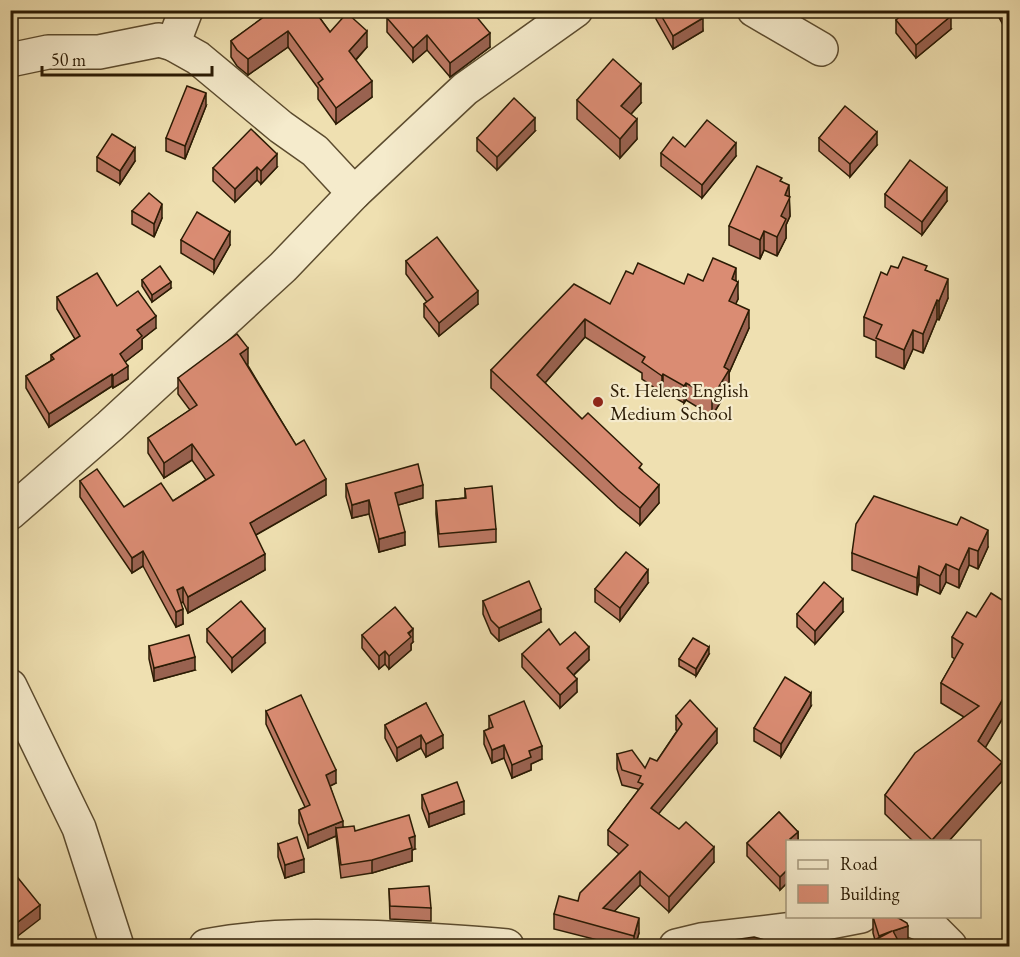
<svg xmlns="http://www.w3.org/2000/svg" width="1020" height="957" font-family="'EB Garamond',serif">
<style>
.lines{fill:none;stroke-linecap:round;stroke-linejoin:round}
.minor-casing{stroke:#5c4c2f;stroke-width:36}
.minor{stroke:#f5ebcc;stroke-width:33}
.wall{fill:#bb7863;stroke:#2b1b04;stroke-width:1.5}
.shaded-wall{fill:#996250;stroke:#2b1b04;stroke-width:1.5}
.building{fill:#da8c73;stroke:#2b1b04;stroke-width:1.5}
.poi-dot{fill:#8f2418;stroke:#f5ebcc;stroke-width:2}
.labels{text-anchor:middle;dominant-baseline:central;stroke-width:4.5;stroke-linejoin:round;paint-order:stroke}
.poi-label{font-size:20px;fill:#2b1b04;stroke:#f5ebcc;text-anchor:start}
</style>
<rect width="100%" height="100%" fill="#efe0b1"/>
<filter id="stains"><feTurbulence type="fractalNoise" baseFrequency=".00333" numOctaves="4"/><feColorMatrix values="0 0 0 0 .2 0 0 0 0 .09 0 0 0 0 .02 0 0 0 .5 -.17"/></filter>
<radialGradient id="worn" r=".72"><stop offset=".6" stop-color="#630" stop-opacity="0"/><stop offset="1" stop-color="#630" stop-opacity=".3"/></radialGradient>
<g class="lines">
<defs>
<g id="minor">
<path d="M754 10 821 49"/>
<path d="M173 44 186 10"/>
<path d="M10 60 48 52H99L159 40 173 44 198 58 281 127 315 151 354 193"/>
<path d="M10 513 110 426 283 267 354 193 465 89 576 10"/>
<path d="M10 686 79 828 117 946"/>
<path d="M902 916 933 929 950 946"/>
<path d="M206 946C266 934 327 936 388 938 428 940 467 942 507 946"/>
<path d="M676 946 701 940 794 929 861 916"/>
</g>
</defs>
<use href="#minor" class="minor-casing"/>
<use href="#minor" class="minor"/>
</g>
<g class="wall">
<path d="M267 10H314L330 32 367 47 356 60 372 97 336 124 318 99V88L288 47 248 75 237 66 231 57V41L267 15Z"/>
<path d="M388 10H471L490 47 450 77 427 50 413 62 387 32V18L391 14Z"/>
<path d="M656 10H699L703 31 673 49 656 19Z"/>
<path d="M995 10H1010V38Z"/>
<path d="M896 20 951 29 916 58 896 33Z"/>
<path d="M577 100 641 103 631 114 637 139 620 158 577 119Z"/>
<path d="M206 106 185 159 166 151V138Z"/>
<path d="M535 131 497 170 477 151V138Z"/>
<path d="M819 138 877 145 850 177 819 151Z"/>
<path d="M685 147 736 156 702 198 661 166V153Z"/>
<path d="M97 157 135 161 120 184 97 171Z"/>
<path d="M277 167 261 184 257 180 235 202 213 181V168Z"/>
<path d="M782 182 789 197 790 216 786 225V238L777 256 764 250 760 259 729 245V226Z"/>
<path d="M885 194 947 201 922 235 885 207Z"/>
<path d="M132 211 162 218 154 237 132 224Z"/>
<path d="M181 240 230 245 214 273 181 253Z"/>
<path d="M406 261 478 304 439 336 424 317V304L427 302 406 274Z"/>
<path d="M898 268 927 271 948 298 939 320 937 319 923 353 913 349 904 369 876 357V341L864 336V317L887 275Z"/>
<path d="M633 274 684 284 703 281H736L738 299 735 304 749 328 729 373V388L712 416 686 400 684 403 663 391 662 393 642 379V373L585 337 545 383 582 419 642 470 659 503 640 525 618 507 491 388V370L610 304Z"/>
<path d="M142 280 171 288 152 302 142 286Z"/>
<path d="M57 297 117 306 156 328 142 339V349L125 362 128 379 113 388 112 386 49 427 26 388V376L51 361V355L75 339 57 309Z"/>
<path d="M247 364 326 495 256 535 265 570 188 613 183 602 181 603 183 624 176 627 143 566 132 573 80 497V481L124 507 173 501 206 480 192 460 164 478 148 453V438L190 410 178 394V378L248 364Z"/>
<path d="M346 484 423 498 398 505 405 545 379 552 369 514 352 518 346 497Z"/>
<path d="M465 489 496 529V542L439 547 436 514V501L465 498Z"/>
<path d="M988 547 978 569 969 565 959 588 946 582 940 594 919 584 917 595 852 570V553Z"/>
<path d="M648 583 620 621 595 602V589Z"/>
<path d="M483 601 541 622 499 641 491 633 483 614Z"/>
<path d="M1010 605V706L985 747 1002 781 948 842H914L885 814V795L964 717 941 703V683L955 659 952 657V637L976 617Z"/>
<path d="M843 612 815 644 797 627V614Z"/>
<path d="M207 629 265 643 232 672 207 642Z"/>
<path d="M362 635 413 642 411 644V650L389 669 385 664 379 669 362 648Z"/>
<path d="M560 645 589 660 574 675 577 692 560 708 522 667V654Z"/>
<path d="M149 646 195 670 154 681 149 659Z"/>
<path d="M709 654 696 676 679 666V659Z"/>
<path d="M426 703 443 748 426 757 421 748 397 761 385 738V725Z"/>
<path d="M811 706 781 757 754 741V728Z"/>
<path d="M266 711 336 783 330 786 343 827 415 849 412 850V861L372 873 341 878 336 836 308 848 299 823V810L305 807 266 724Z"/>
<path d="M489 716 542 759 531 764V770L512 778 504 758 492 763 484 744V731L489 729Z"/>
<path d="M676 716 717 743 658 814 714 862 669 912 640 885 614 911 639 933 635 946H621L554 929V914L578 901 619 854 608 845V830L638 791V789L622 785 617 769V754L645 768 657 761 677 731 676 730Z"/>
<path d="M422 795 464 814 429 827 422 808Z"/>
<path d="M779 812 798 832V842H788V882L780 890 747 856V843Z"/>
<path d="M278 844 304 872 285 878 278 857Z"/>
<path d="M389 889 431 908V921L390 919Z"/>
<path d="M873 917 908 942 875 940 873 933Z"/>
</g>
<g class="shaded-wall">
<path d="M951 16V29L916 58V45Z"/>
<path d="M703 18V31L673 49V36Z"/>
<path d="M288 31V47L248 75V59Z"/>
<path d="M367 31V47L349 67V51Z"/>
<path d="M490 33V47L450 77V63Z"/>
<path d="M427 35V50L413 62V48Z"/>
<path d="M372 81V97L336 124V108Z"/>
<path d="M641 84V103L621 125V106Z"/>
<path d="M206 93V106L185 159V146Z"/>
<path d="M535 118V131L497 170V157Z"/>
<path d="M637 119V139L620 158V139Z"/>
<path d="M877 132V145L850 177V164Z"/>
<path d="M736 143V156L702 198V185Z"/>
<path d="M135 148V161L120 184V171Z"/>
<path d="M277 154V167L261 184V171Z"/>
<path d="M257 167V180L235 202V189Z"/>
<path d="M789 185 790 216 786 225V238L777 256V237L785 195Z"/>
<path d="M947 188V201L922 235V222Z"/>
<path d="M162 204V218L154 237V224Z"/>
<path d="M764 231V250L760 259V240Z"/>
<path d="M230 232V245L214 273V260Z"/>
<path d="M736 268V285L738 282V299L729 319V301L732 279Z"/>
<path d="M948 279V298L939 320V301Z"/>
<path d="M171 282V288L152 302V295Z"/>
<path d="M478 291V304L439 336V323Z"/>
<path d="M937 300V319L923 353V334Z"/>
<path d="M749 310V328L729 373V388L712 416V398L724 367Z"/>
<path d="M156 316V328L142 339V349L120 366V354L137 330Z"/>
<path d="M585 319V337L537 392V375Z"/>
<path d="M913 330V349L904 369V350Z"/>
<path d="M248 348V364L240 369V354Z"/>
<path d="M128 366V379L113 388V376Z"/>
<path d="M112 374V386L49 427V414Z"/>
<path d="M663 374V391L662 393V376Z"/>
<path d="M686 383V400L684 403V386Z"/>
<path d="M192 444V460L164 478V463Z"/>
<path d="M326 479V495L250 538V523Z"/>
<path d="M423 485V498L395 506V493Z"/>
<path d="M659 485V503L640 525V508Z"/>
<path d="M369 500V514L352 518V505Z"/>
<path d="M988 530V547L978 569V551Z"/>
<path d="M405 532V545L379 552V539Z"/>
<path d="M969 548V565L959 588V570Z"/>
<path d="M143 551V566L132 573V558Z"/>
<path d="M265 554V570L188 613V597Z"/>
<path d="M946 564V582L940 594V576Z"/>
<path d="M919 566V584L917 595V578Z"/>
<path d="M648 570V583L620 621V608Z"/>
<path d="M183 587V602L177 605V590Z"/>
<path d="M843 599V612L815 644V631Z"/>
<path d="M183 609V624L176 627V612Z"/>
<path d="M541 609V622L499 641V628Z"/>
<path d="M265 629V643L232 672V658Z"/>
<path d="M413 629V642L411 644V650L389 669V656Z"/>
<path d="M589 647V660L567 681V668Z"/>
<path d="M709 647V654L696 676V669Z"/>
<path d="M385 651V664L379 669V656Z"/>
<path d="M195 657V670L154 681V668Z"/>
<path d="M577 679V692L560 708V695Z"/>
<path d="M1010 687V706L978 760V741Z"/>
<path d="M811 693V706L781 757V744Z"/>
<path d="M717 729V743L651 823V808Z"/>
<path d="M421 735V748L397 761V748Z"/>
<path d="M443 735V748L426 757V744Z"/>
<path d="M504 745V758L492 763V750Z"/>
<path d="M542 746V759L531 764V770L512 778V765L529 751Z"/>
<path d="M1002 762V781L948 842H932V840Z"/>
<path d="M336 770V783L326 788V775Z"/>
<path d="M464 801V814L429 827V814Z"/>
<path d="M343 821V834L336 828V836L308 848V835Z"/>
<path d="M798 832V842H790V839Z"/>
<path d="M415 836V849L412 850V861L372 873V860L409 838Z"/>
<path d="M714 847V862L669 912V897Z"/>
<path d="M304 859V872L285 878V865Z"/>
<path d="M788 869V882L780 890V877Z"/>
<path d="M640 871V885L603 923V908Z"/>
<path d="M40 905V919L10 942V928Z"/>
<path d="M639 918V933L635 946H634V936Z"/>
<path d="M908 926V942L893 946V931Z"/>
</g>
<g class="building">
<path d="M268 10H314L330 32 347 13 367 31 349 51 372 81 336 108 318 83 323 79 288 31 248 59 237 50 231 41 269 13Z"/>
<path d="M395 10H471L490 33 450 63 427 35 413 48 387 18Z"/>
<path d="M658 10H699L703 18 673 36Z"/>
<path d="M907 10H946L951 16 916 45 896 20Z"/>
<path d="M1002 10H1010V26Z"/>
<path d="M613 59 641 84 621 106 637 119 620 139 577 100Z"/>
<path d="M187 86 206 93 185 146 166 138Z"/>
<path d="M514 98 535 118 497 157 477 138Z"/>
<path d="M845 106 877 132 850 164 819 138Z"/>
<path d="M707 120 736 143 702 185 661 153 673 137 685 147Z"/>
<path d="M251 129 277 154 261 171 257 167 235 189 213 168Z"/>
<path d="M112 134 135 148 120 171 97 157Z"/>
<path d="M910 160 947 188 922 222 885 194Z"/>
<path d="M757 166 782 178 780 181 789 185 785 195 790 197 781 216 786 219 777 237 764 231 760 240 729 226Z"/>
<path d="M149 193 162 204 154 224 132 211Z"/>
<path d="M197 212 230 232 214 260 181 240Z"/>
<path d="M437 237 478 291 439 323 424 304 433 297 406 261Z"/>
<path d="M903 257 927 266 925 270 948 279 939 301 937 300 923 334 913 330 904 350 876 338 882 325 864 317 881 272 887 275 891 266 898 268Z"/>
<path d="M713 258 736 268 732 279 738 282 729 301 749 310 724 367 729 370 712 398 686 383 684 386 663 374 662 376 642 362 645 357 585 319 537 375 582 419 588 413 642 464 639 468 659 485 640 508 618 490 491 370 574 284 610 304 626 271 633 274 638 263 684 284 688 274 703 281Z"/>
<path d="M160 266 171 282 152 295 142 280Z"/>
<path d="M97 273 117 306 138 291 156 316 137 330 142 336 120 354 128 366 113 376 112 374 49 414 26 376 54 359 51 355 80 336 57 297Z"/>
<path d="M237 334 248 348 240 354 296 445 304 440 326 479 250 523 265 554 188 597 183 587 177 590 183 609 176 612 143 551 132 558 80 481 97 469 124 507 161 483 173 501 214 475 192 444 164 463 148 438 197 405 178 378Z"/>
<path d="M418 464 423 485 395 493 405 532 379 539 369 500 352 505 346 484Z"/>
<path d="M492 486 496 529 439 534 436 501 466 498 465 489Z"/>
<path d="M874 496 957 525 961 517 988 530 978 551 969 548 959 570 946 564 940 576 919 566 917 578 852 553 856 524Z"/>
<path d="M626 552 648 570 620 608 595 589Z"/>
<path d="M529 581 541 609 499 628 491 620 483 601Z"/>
<path d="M824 582 843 599 815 631 797 614Z"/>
<path d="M991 593 1010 605V687L978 741 1002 762 932 840 885 795 915 753 979 706 941 683 963 644 952 637 967 612 976 617Z"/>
<path d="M241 601 265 629 232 658 207 629Z"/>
<path d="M395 607 413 629 408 633 411 637 389 656 385 651 379 656 362 635Z"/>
<path d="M549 629 560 645 575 632 589 647 567 668 577 679 560 695 522 654Z"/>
<path d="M189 635 195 657 154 668 149 646Z"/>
<path d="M693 638 709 647 696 669 679 659Z"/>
<path d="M785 677 811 693 781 744 754 728Z"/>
<path d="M301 695 336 770 326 775 343 821 308 835 299 810 310 805 266 711Z"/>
<path d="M690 700 717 729 651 808 679 829 686 822 714 847 669 897 640 871 603 908 639 918 634 936 554 914 559 896 578 901 580 893 628 845 608 830 643 784 638 782 641 776 622 770 617 754 632 750 645 768 650 758 657 761 682 724 676 716Z"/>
<path d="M524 701 542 746 529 751 531 757 512 765 504 745 492 750 484 731 493 727 489 716Z"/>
<path d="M426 703 443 735 426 744 421 735 397 748 385 725Z"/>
<path d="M457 782 464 801 429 814 422 795Z"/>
<path d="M779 812 798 832 790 839 792 842H788V869L780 877 747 843Z"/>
<path d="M409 815 415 836 409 838 412 848 372 860 341 865 336 828 354 826 355 831Z"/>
<path d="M297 837 304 859 285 865 278 844Z"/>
<path d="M10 868 40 905 10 928Z"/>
<path d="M429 886 431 908 390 906 389 889Z"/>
<path d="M875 916H895L907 923 908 926 893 931 901 946H863L892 931 879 936 873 917Z"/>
<path d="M754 937 768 941 766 946H692Z"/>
</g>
<circle class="poi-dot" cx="598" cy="402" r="6"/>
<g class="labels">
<g class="poi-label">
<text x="610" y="390">St. Helens English<tspan x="610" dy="23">Medium School</tspan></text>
</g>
</g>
<rect width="1020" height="957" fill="none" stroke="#efe0b1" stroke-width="36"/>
<rect x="12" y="12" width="996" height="933" fill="none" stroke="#2b1b04" stroke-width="3"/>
<rect x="18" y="18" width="984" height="921" fill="none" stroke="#2b1b04" stroke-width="1.5"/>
<rect x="786" y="840" width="195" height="78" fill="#f5ebcc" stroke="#a4987c" stroke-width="1.5"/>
<rect x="798" y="860" width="30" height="9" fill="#f5ebcc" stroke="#a4987c" stroke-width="1.5"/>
<text x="840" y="870" font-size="18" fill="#2b1b04">Road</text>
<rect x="798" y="885" width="30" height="18" fill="#da8c73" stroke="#a4987c" stroke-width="1.5"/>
<text x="840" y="900" font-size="18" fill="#2b1b04">Building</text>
<path d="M42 66v9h170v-9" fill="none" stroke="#2b1b04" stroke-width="3"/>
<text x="51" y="66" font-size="18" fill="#2b1b04" stroke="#f5ebcc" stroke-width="4.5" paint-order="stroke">50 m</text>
<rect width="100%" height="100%" filter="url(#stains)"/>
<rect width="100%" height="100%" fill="url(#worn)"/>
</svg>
